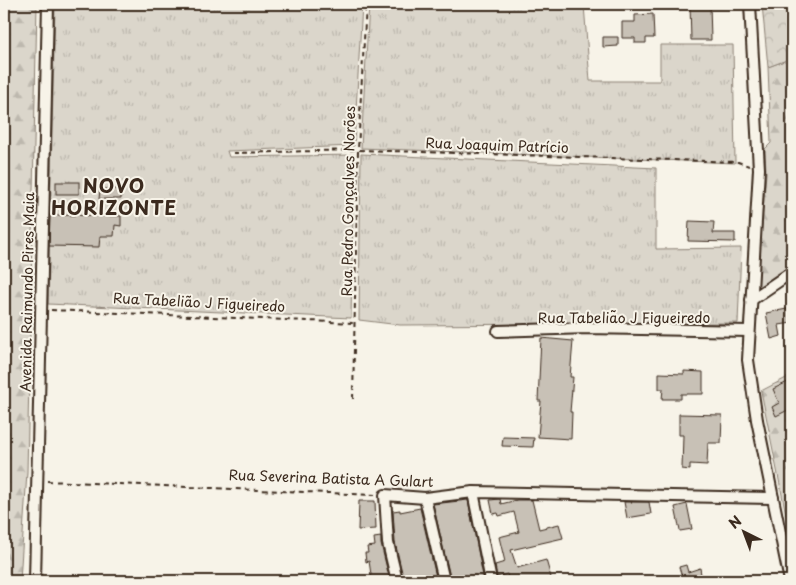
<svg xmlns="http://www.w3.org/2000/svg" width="796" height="585" font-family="'Playpen Sans',sans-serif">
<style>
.grass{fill:url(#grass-tufts);stroke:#8b8074}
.forest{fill:url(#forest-firs);stroke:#8b8074}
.park{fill:url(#park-crowns);stroke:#8b8074}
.building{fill:#c8c1b6;stroke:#3b2a1e}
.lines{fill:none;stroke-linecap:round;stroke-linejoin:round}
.minor-casing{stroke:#3b2a1e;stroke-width:14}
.path{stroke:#3b2a1e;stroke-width:2;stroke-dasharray:5 4;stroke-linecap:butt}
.minor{stroke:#f7f3e8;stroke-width:10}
.labels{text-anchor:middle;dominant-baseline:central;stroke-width:4;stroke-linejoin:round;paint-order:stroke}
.street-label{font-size:14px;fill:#3b2a1e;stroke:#f7f3e8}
.district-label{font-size:19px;font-weight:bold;letter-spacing:1px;fill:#3b2a1e;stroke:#f7f3e8}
</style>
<defs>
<pattern id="grass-tufts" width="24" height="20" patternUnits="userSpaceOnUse" patternTransform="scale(1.25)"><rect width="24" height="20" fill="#dbd6cb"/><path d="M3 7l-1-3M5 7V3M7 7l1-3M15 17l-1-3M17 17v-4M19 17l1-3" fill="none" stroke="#bdb8ae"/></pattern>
<pattern id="forest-firs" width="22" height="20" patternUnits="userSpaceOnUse" patternTransform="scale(1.25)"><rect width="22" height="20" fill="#dbd6cb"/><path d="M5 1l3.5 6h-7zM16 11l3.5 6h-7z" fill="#bdb8ae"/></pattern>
<pattern id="park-crowns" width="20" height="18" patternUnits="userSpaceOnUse" patternTransform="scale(1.25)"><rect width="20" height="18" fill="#dbd6cb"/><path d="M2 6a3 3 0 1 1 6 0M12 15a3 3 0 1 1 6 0" fill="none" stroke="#bdb8ae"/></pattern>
</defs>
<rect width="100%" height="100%" fill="#f7f3e8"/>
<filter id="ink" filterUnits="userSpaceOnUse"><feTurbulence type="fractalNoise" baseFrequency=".02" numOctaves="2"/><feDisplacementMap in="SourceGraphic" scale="10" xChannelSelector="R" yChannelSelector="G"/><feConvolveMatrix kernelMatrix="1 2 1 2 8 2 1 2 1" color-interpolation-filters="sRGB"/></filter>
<g filter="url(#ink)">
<g class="grass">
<path d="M55 4H362L354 146 227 151 229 157 354 155 351 318 48 304Z"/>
<path d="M369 4 584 5 590 81H660V45H733L735 163 361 148Z"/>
<path d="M361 154 656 168V249L741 248 738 323 400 325 359 320Z"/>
</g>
<g class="forest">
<path d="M4 4H37L27 472 20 581H4Z"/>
<path d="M792 58V278L756 301 766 173 765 149 771 143 768 67Z"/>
<path d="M792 375V544L761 391Z"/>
</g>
<path class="park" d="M762 4H792V58L768 67Z"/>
<g class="building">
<path d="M690 4H710L711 40H691Z"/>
<path d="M653 14 654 38H646V43H635V38H622V22H635V15Z"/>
<path d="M603 37H618V46L603 47Z"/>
<rect x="56" y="182" width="23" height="12"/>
<path d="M100 189H121V199H99Z"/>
<path d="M50 215 121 216V226L115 225 114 236H100L99 247 49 246Z"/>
<path d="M689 221 714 222 713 233H735V242L688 241Z"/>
<path d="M792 308V323L779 325 781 336 771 339 766 313Z"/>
<path d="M541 338 573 341 570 377H573L570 412H572L571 439 538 437 541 401H538Z"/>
<path d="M684 371 703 372V394H681V399H662L663 389H659V373L684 374Z"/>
<path d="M792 380V408L776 416 772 407 779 403 773 389Z"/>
<path d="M679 414 722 415 721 443H708L707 465 690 464V470L682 469 683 435H679Z"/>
<path d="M503 437 534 438 533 447 502 446Z"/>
<path d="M500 499 501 504 517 500H532L539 529 559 524 563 538 511 550 517 568 546 560 552 581H509L507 574 497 577 495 565 505 562 499 537 519 532 514 512 499 516 498 513 493 514 490 500Z"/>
<path d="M468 500 484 581H451L433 504Z"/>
<path d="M359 501H375L376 529 358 530Z"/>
<path d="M624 502H649L651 514 627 518Z"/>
<path d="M687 504 692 529 680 531 675 507Z"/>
<path d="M420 508 437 581H404L395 542 393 511 400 510V512Z"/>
<path d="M381 537V544L390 581H372L369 561 366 562 365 553H368L367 547 375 546 374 538Z"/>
<path d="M686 565 688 572 700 568 702 581H689V578L683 580 679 567Z"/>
</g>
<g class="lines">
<defs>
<g id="minor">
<path d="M750 4 759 169 748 360 757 420 790 581"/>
<path d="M751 300 792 272"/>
<path d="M498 331 588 328 749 331"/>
<path d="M473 492 491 581"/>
<path d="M425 498 444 581"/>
<path d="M35 581 48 4"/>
<path d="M397 581 388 543 385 495 425 498 473 492 773 498"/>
</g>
</defs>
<use href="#minor" class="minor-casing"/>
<g class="path">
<path d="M233 153 358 150 738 162 749 166"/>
<path d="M51 310 355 323"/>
<path d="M353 399 358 150 366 4"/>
<path d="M47 481 375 495"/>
</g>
<use href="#minor" class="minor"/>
</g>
</g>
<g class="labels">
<g class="street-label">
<text transform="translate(497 145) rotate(2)">Rua Joaquim Patrício</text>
<text transform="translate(348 201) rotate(-89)">Rua Pedro Gonçalves Norões</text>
<text transform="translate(27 292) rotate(-89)">Avenida Raimundo Pires Maia</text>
<text transform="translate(199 302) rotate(3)">Rua Tabelião J Figueiredo</text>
<text x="624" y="317">Rua Tabelião J Figueiredo</text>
<text transform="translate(331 478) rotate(2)">Rua Severina Batista A Gulart</text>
</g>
<g class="district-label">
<text x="114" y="185">NOVO<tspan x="114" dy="22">HORIZONTE</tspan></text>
</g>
</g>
<rect width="796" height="585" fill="none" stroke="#f7f3e8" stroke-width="20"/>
<rect x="10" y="10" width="776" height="565" fill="none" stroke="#3b2a1e" stroke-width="2" filter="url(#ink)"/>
<g transform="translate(744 532) rotate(318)" stroke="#f7f3e8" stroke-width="4" paint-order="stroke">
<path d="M0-4L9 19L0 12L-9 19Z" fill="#3b2a1e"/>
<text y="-8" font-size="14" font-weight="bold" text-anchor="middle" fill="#3b2a1e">N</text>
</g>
</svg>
